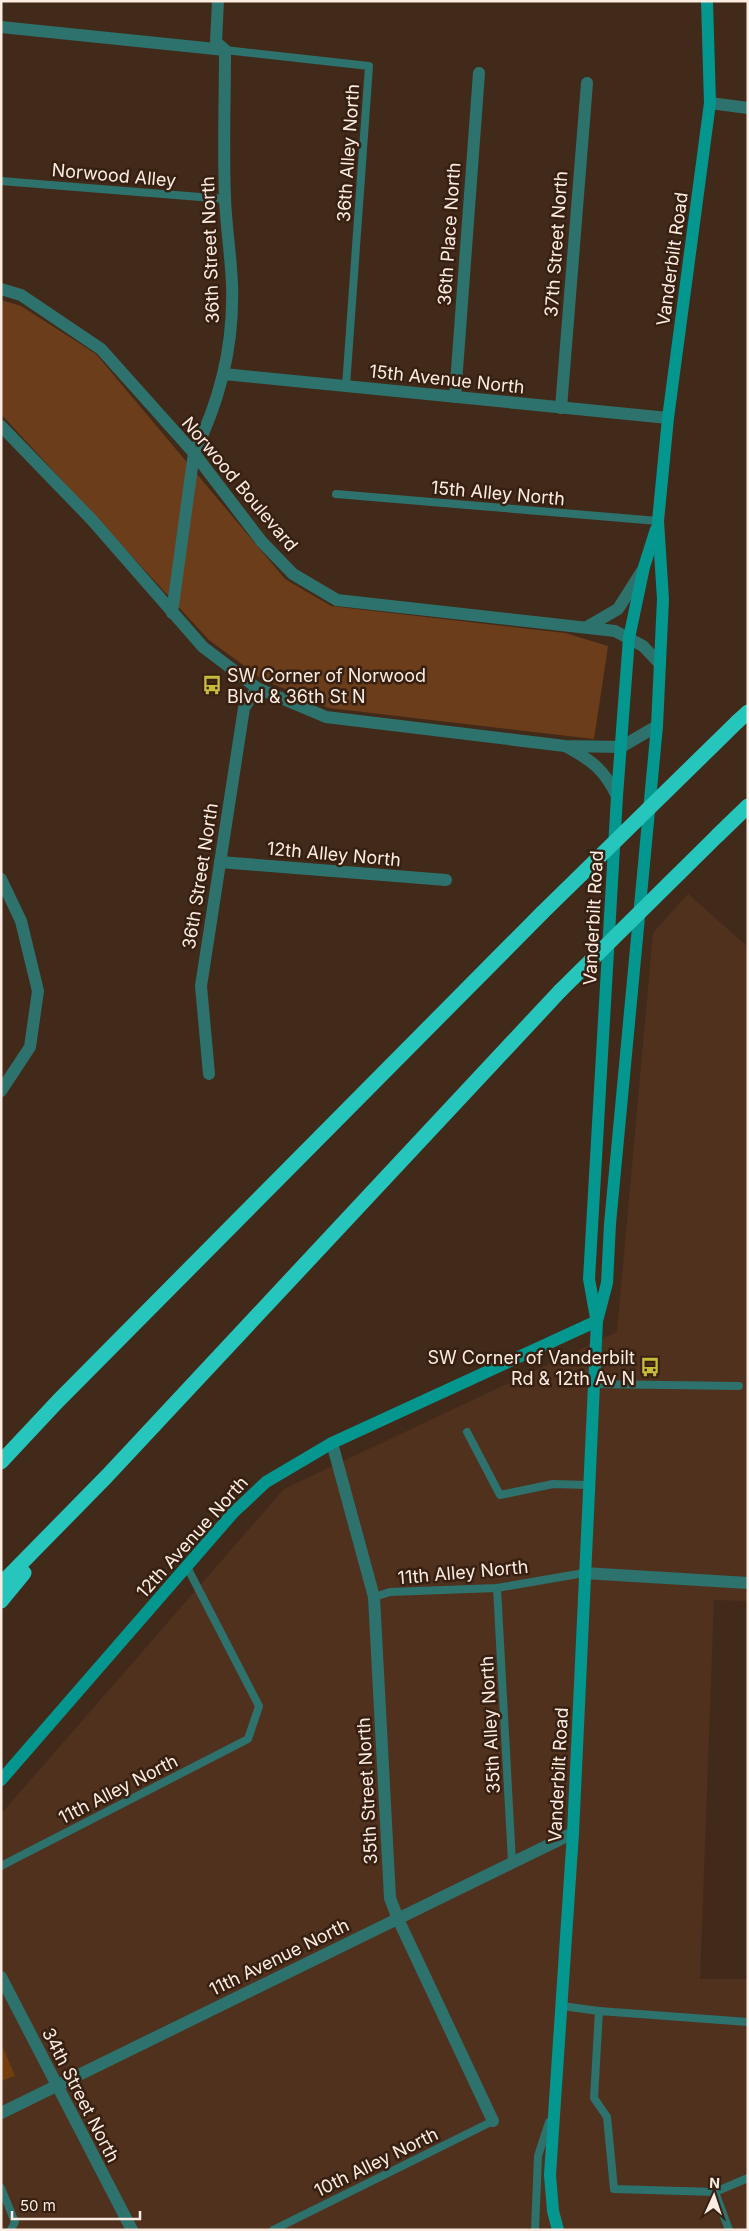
<svg xmlns="http://www.w3.org/2000/svg" width="749" height="2231" font-family="Inter,sans-serif">
<style>
.built{fill:#50311e}
.green{fill:#6c3d1b}
.building{fill:#733e0b}
.lines{fill:none;stroke-linecap:round;stroke-linejoin:round}
.lane{stroke:#2d726d;stroke-width:8}
.street{stroke:#2d726d;stroke-width:12}
.secondary{stroke:#03978f;stroke-width:12}
.highway{stroke:#26c6bd;stroke-width:15}
.highway-bridge{stroke:#26c6bd;stroke-width:15}
.labels{text-anchor:middle;dominant-baseline:central;stroke-width:5;stroke-linejoin:round;paint-order:stroke}
.street-label{font-size:18px;fill:#fcece2;stroke:#372011}
.poi-label{font-size:18px;fill:#fcece2;stroke:#372011;text-anchor:start}
</style>
<rect width="100%" height="100%" fill="#422a1a"/>
<path class="built" d="M688 894 748 947V1601L714 1600 700 1979H748V2230H1V1814L284 1489 617 1332 653 933Z"/>
<path class="green" d="M1 300 21 306 96 354 285 579 331 606 565 633 608 646 594 739 329 708 262 679 209 640 1 414Z"/>
<path class="building" d="M1 2043 15 2076 1 2081Z"/>
<g class="lines">
<g class="lane">
<path d="M225 50 369 66 346 386"/>
<path d="M1 181 225 199"/>
<path d="M336 494 658 521"/>
<path d="M593 1384 739 1386"/>
<path d="M467 1432 500 1495 553 1484 588 1485"/>
<path d="M497 1588 512 1862"/>
<path d="M374 1597 390 1592 497 1588 584 1573"/>
<path d="M1 1866 248 1739 259 1706 187 1567"/>
<path d="M562 2006 599 2011"/>
<path d="M748 2022 599 2011 594 2098 607 2117 614 2189 715 2192 748 2178"/>
<path d="M1 2188 15 2222 11 2230"/>
<path d="M715 2192 729 2230"/>
<path d="M273 2230 493 2121"/>
<path d="M535 2230 538 2156 549 2122"/>
</g>
<g class="street">
<path d="M1 27 225 50"/>
<path d="M710 103 748 108"/>
<path d="M1 289 21 295 101 349 194 453 262 542 293 574 337 600 615 631 643 646 660 664"/>
<path d="M224 374 668 418"/>
<path d="M455 397 479 73"/>
<path d="M561 408 587 83"/>
<path d="M1 426 92 520 203 647 257 688 326 717 565 746 621 747 657 726"/>
<path d="M172 613 194 453C220 401 234 343 232 285 231 256 226 227 225 198 223 149 225 99 225 50L216 42 218 1"/>
<path d="M587 627 618 609 642 571"/>
<path d="M567 747C593 761 604 770 617 796"/>
<path d="M220 862 446 880"/>
<path d="M1 879 21 921 38 991 30 1047 1 1091"/>
<path d="M209 1074 201 986 244 708 257 688"/>
<path d="M332 1443 374 1597 390 1898 398 1919 493 2121"/>
<path d="M584 1573 748 1583"/>
<path d="M1 1977 132 2230"/>
<path d="M1 2113 573 1833"/>
</g>
<g class="secondary">
<path d="M596 1318 589 1279 617 796 629 638 644 567 656 529"/>
<path d="M1 1780 233 1513 266 1482 332 1443 597 1321"/>
<path d="M558 2230 553 2211 550 2175 573 1833 597 1321 607 1283 610 1224 657 726 663 599 658 521 668 418 710 103 707 1"/>
</g>
<g class="highway">
<path d="M737 722 748 712"/>
<path d="M718 835 748 806"/>
<path d="M1 1462 58 1401 542 913"/>
<path d="M1 1584 107 1476 560 991"/>
<path d="M1 1601 24 1573"/>
</g>
<g class="highway-bridge">
<path d="M542 913 737 722"/>
<path d="M560 991 718 835"/>
</g>
</g>
<defs>
<symbol id="bus-bare" viewBox="-9 -9 18 18"><path d="M-5-6H5V4H4V6H2V4H-2V6H-4V4H-5ZM-3.5-4V0h7V-4ZM-3.5 1.2v1.5H-2V1.2ZM2 1.2v1.5H3.5V1.2Z" fill="#c7bb3c" stroke="#372011" stroke-width="2.5" paint-order="stroke"/></symbol>
</defs>
<g fill-rule="evenodd">
<use href="#bus-bare" x="198" y="671" width="28" height="28"/>
<use href="#bus-bare" x="636" y="1353" width="28" height="28"/>
</g>
<g class="labels">
<g class="street-label">
<text transform="translate(348 153) rotate(-86)">36th Alley North</text>
<text transform="translate(114 175) rotate(5)">Norwood Alley</text>
<text transform="translate(449 234) rotate(-86)">36th Place North</text>
<text transform="translate(556 244) rotate(-86)">37th Street North</text>
<text transform="translate(210 250) rotate(-92)">36th Street North</text>
<text transform="translate(672 259) rotate(-82)">Vanderbilt Road</text>
<text transform="translate(447 379) rotate(6)">15th Avenue North</text>
<text transform="translate(240 484) rotate(50)">Norwood Boulevard</text>
<text transform="translate(498 493) rotate(5)">15th Alley North</text>
<text transform="translate(334 854) rotate(5)">12th Alley North</text>
<text transform="translate(200 876) rotate(-81)">36th Street North</text>
<text transform="translate(593 918) rotate(-87)">Vanderbilt Road</text>
<text transform="translate(192 1537) rotate(-48)">12th Avenue North</text>
<text transform="translate(463 1572) rotate(-5)">11th Alley North</text>
<text transform="translate(490 1725) rotate(-93)">35th Alley North</text>
<text transform="translate(558 1775) rotate(-87)">Vanderbilt Road</text>
<text transform="translate(118 1789) rotate(-27)">11th Alley North</text>
<text transform="translate(367 1791) rotate(-93)">35th Street North</text>
<text transform="translate(279 1957) rotate(-26)">11th Avenue North</text>
<text transform="translate(81 2095) rotate(63)">34th Street North</text>
<text transform="translate(376 2162) rotate(-26)">10th Alley North</text>
</g>
<g class="poi-label">
<text x="227" y="675">SW Corner of Norwood<tspan x="227" dy="21">Blvd &amp; 36th St N</tspan></text>
<text x="635" y="1357" text-anchor="end">SW Corner of Vanderbilt<tspan x="635" dy="21">Rd &amp; 12th Av N</tspan></text>
</g>
</g>
<rect width="749" height="2231" fill="none" stroke="#fcece2" stroke-width="5"/>
<g transform="translate(714 2196) rotate(3)" stroke="#372011" stroke-width="4" paint-order="stroke">
<path d="M0-4L9 19L0 12L-9 19Z" fill="#fcece2"/>
<text y="-8" font-size="14" font-weight="bold" text-anchor="middle" fill="#fcece2">N</text>
</g>
<path d="M12 2211v8h128v-8" fill="none" stroke="#fcece2" stroke-width="2.5"/>
<text x="20" y="2211" font-size="15" fill="#fcece2" stroke="#372011" stroke-width="4" paint-order="stroke">50 m</text>
</svg>
